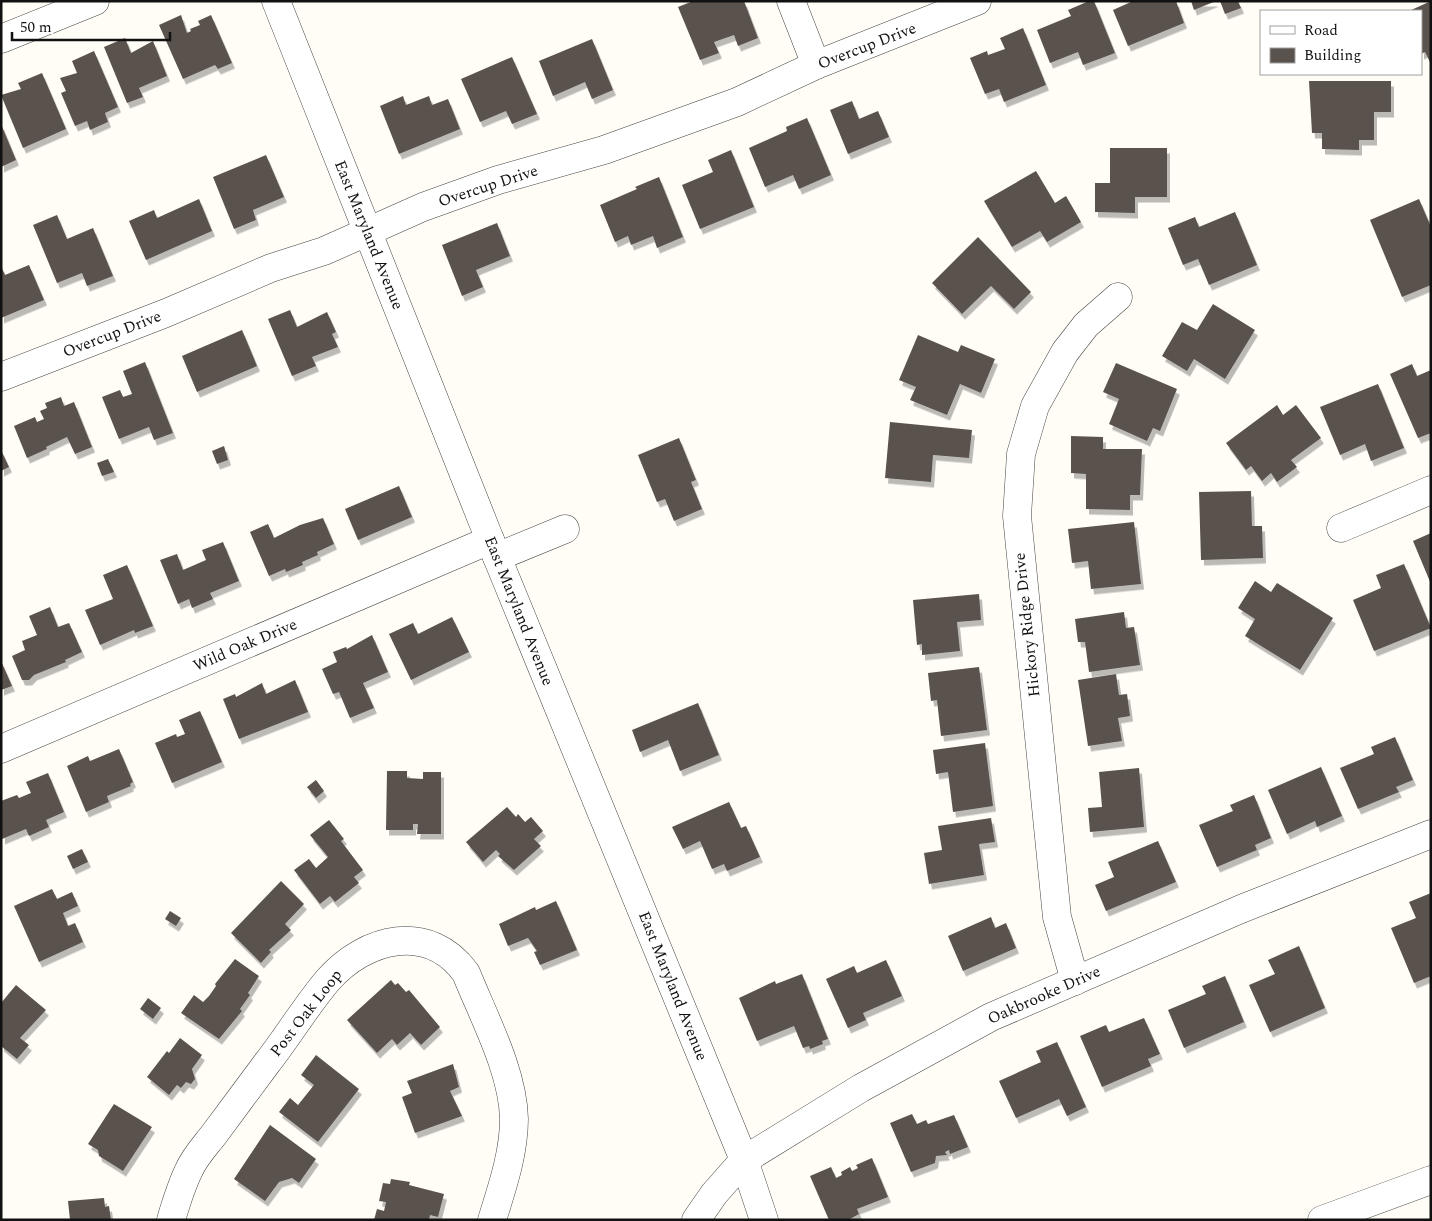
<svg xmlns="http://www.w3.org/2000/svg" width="1432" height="1221" font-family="Spectral,serif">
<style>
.building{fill:#5a524d;filter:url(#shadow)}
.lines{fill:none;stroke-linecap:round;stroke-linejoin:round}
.minor-casing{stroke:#444;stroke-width:29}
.minor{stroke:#fff;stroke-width:28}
.labels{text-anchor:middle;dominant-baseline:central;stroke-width:5;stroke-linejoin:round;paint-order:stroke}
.street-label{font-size:16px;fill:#111;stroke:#fff}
</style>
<defs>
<filter id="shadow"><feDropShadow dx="3" dy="5.5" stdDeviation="0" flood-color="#0004"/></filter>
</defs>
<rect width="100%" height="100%" fill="#fffdf5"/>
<g class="building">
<path d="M693 1H744L758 38 738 46 734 35 714 42 719 53 700 60 678 7Z"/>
<path d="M1089 1H1094L1115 53 1083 65 1078 52 1050 63 1037 30 1071 16 1068 10Z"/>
<path d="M1133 1H1176L1184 23 1128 46 1113 10Z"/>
<path d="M1191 1H1216L1194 10Z"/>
<path d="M1220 1H1238L1241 8 1225 14Z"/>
<path d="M1431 1V64L1425 52 1421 54V11H1409Z"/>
<path d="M181 15 187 33 191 31 190 29 200 25 198 21 211 15 232 63 218 69 215 65 183 79 159 25Z"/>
<path d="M1023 28 1046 85 1004 102 999 89 985 94 970 58 987 51 988 55 1005 49 1000 38Z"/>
<path d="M125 38 131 53 153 41 167 76 139 88 143 97 127 103 104 47Z"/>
<path d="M592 39 613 90 592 99 585 82 553 96 539 61Z"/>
<path d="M94 51 118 107 105 113 108 122 90 130 87 121 75 126 61 93 66 91 60 78 77 73 72 61Z"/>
<path d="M512 57 537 114 512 124 506 111 480 122 461 79Z"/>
<path d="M42 73 66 129 23 148 1 95 21 89 18 83Z"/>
<path d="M1309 81H1391V112H1374V140H1359V150L1322 149V133H1312Z"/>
<path d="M403 96 406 105 429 96 432 105 448 99 460 129 399 154 380 106Z"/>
<path d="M852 101 859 119 878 111 889 137 848 154 830 110Z"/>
<path d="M807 118 831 175 799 189 793 175 765 187 749 148 787 131 786 127Z"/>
<path d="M1 124 16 160 1 167Z"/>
<path d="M1110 148H1167V197H1135V213L1095 212V183H1110Z"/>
<path d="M731 150 754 207 700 229 682 185 713 172 708 160Z"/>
<path d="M266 155 284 197 253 210 256 220 234 229 213 177Z"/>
<path d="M1036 171 1055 203 1066 196 1081 222 1047 242 1040 231 1012 247 984 201Z"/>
<path d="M659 177 683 237 657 248 653 236 631 245 628 236 615 242 600 205 637 189 635 187Z"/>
<path d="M199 199 212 231 146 260 129 221 154 210 157 218Z"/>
<path d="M1419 199 1431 227V285L1402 297 1370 220Z"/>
<path d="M1235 212 1257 265 1209 285 1198 259 1183 265 1168 228 1195 217 1199 227Z"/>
<path d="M57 215 67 239 93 228 113 276 87 286 82 273 57 283 33 225Z"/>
<path d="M497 223 510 256 476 270 483 287 462 296 442 245Z"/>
<path d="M978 237 1031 292 1014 309 991 286 962 314 932 283Z"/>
<path d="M29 265 44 300 1 318V266L5 275Z"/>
<path d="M1213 304 1255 330 1225 379 1194 359 1187 371 1162 356 1182 322 1197 330Z"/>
<path d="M290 310 297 327 327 312 336 332 332 334 338 347 312 357 316 366 292 376 268 319Z"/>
<path d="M242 330 257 366 197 392 182 356Z"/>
<path d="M918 335 958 352 961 345 995 359 981 393 960 384 947 415 910 400 916 387 899 380Z"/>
<path d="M145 362 173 433 154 440 149 427 119 439 102 397 120 390 123 397 132 394 123 371Z"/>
<path d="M1116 363 1177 389 1160 431 1153 428 1147 441 1109 424 1119 399 1103 392Z"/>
<path d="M1412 364 1417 376 1431 370V433L1418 438 1390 374Z"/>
<path d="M1378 384 1404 448 1371 461 1365 444 1340 455 1320 407Z"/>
<path d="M61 397 64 406 74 402 92 447 75 454 67 437 46 447 47 449 27 458 14 426 35 417 37 422 44 419 40 411 47 408 45 403Z"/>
<path d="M1277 405 1283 415 1296 405 1321 438 1291 460 1297 467 1277 482 1271 473 1262 481 1251 466 1246 470 1226 443Z"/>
<path d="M890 422 972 430 969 458 933 455 931 482 885 478Z"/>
<path d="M1071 436 1103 437V449H1142L1140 495H1130V510L1086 509V474L1071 473Z"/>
<path d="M679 438 696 480 691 482 702 509 674 521 665 499 657 502 638 455Z"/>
<path d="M224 446 228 460 217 464 212 451Z"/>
<path d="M1 450 9 467 1 471Z"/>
<path d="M108 459 114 472 102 476 97 463Z"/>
<path d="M399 486 412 517 358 540 345 509Z"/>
<path d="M1251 491 1252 526H1262L1263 558 1201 560 1199 492Z"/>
<path d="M323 518 334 544 317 552 318 555 302 562 303 565 286 572 285 569 269 576 250 532 268 524 274 538 300 525Z"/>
<path d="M1134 522 1141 584 1091 589 1088 561 1072 563 1068 529Z"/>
<path d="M1431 533V584L1413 541Z"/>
<path d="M223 542 239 581 210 593 213 599 192 608 189 599 178 604 160 560 177 554 183 570 206 560 202 550Z"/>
<path d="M1404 564 1431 628 1374 651 1353 600 1381 588 1376 575Z"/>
<path d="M127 565 153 626 135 633 134 630 100 645 85 610 113 599 103 575Z"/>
<path d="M1255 581 1271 592 1277 583 1333 618 1300 670 1245 636 1255 619 1238 608Z"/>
<path d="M979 594 981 620 957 622 960 651 922 655V644L917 645 913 600Z"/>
<path d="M50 607 58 627 69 623 82 652 65 660 66 662 34 675 29 680H22L12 656 25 650 22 641 37 635 29 616Z"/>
<path d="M1124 612 1126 628 1134 627 1140 665 1089 672 1085 642H1078L1075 619Z"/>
<path d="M452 617 469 652 411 680 389 634 413 623 418 634Z"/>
<path d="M372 635 388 672 363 683 374 708 350 718 339 692 333 694 322 669 337 662 333 652 346 647 347 649Z"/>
<path d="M1 661 12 686 1 690Z"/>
<path d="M979 667 987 730 941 736 937 700 931 701 928 673Z"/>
<path d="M1116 674 1119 695 1127 694 1130 716 1118 718 1122 741 1088 746 1078 680Z"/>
<path d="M295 680 308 712 239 739 223 699 235 694 236 697 262 683 266 694Z"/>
<path d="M698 703 719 755 680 771 668 740 640 752 632 730Z"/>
<path d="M200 711 222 762 172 783 155 743 176 734 177 737 185 734 179 720Z"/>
<path d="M1395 737 1413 780 1396 787 1399 792 1358 809 1340 768 1374 754 1371 747Z"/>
<path d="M985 743 993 806 953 812 948 772 936 774 933 750Z"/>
<path d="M119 749 133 782 130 784 131 786 107 796 109 802 86 812 67 766 88 756 90 761Z"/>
<path d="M1321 767 1342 816 1317 827 1315 821 1287 834 1268 790Z"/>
<path d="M1139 768 1144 827 1090 832 1088 808 1102 807 1099 772Z"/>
<path d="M387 771H407V778L423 779V772H441V834H417L418 824H413V830H386Z"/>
<path d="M48 773 64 812 46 820 49 827 29 836 26 829 2 839 1 801 17 795 19 798 31 793 26 782Z"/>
<path d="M316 780 324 791 316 798 307 787Z"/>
<path d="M1254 795 1271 838 1255 845 1257 850 1217 867 1199 825 1233 811 1230 805Z"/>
<path d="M729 802 741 828 746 826 760 857 727 871 724 864 712 869 700 841 683 849 672 827Z"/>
<path d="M507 807 516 817 518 814 525 822 531 817 543 831 534 839 541 846 514 870 498 856 500 854 496 850 483 862 466 842Z"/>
<path d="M991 818 995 842 979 844 984 875 929 884 924 853 942 850 938 826Z"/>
<path d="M329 820 344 839 341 841 363 870 354 877 359 883 335 902 330 896 320 904 294 870 309 859 316 868 328 857 310 835Z"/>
<path d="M1158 841 1176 882 1106 911 1095 885 1114 877 1108 862Z"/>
<path d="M82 849 88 862 73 869 67 856Z"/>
<path d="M281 881 304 904 285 924 291 930 269 950 271 952 261 963 231 933Z"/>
<path d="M52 889 57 899 72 892 78 906 63 913 68 926 75 923 83 942 39 962 14 906Z"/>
<path d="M1431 893V976L1414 983 1391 928 1416 918 1409 902Z"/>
<path d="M556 901 577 950 540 965 534 952 537 951 528 938 508 946 499 924 535 907 536 910Z"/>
<path d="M170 911 181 918 176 926 165 919Z"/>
<path d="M991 917 995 928 1006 923 1016 948 963 971 948 936Z"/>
<path d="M1299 946 1325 1008 1270 1032 1249 985 1275 974 1268 960Z"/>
<path d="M235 959 259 976 248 993 250 995 240 1009 242 1011 219 1039 181 1013 194 995 203 1002 209 996 216 986 215 984Z"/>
<path d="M886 960 902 996 863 1013 866 1020 848 1028 826 979 854 966 857 973Z"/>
<path d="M802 974 828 1039 822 1041 823 1044 810 1049 809 1046 803 1048 794 1026 757 1041 739 998 775 981 776 984Z"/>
<path d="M1225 976 1244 1022 1184 1048 1168 1010 1206 994 1202 986Z"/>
<path d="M391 980 395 985 398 983 406 992 409 990 440 1027 421 1045 410 1033 397 1045 392 1039 377 1053 347 1020Z"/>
<path d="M16 985 46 1010 20 1038 29 1045 17 1059 1 1046V1003Z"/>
<path d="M148 998 161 1008 153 1019 140 1009Z"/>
<path d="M1144 1018 1160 1054 1148 1059 1151 1066 1102 1087 1080 1036 1106 1025 1109 1032Z"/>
<path d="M180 1038 202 1055 192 1069 195 1079 191 1084 186 1082 181 1088 177 1085 169 1095 147 1077 167 1051 169 1053Z"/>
<path d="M1057 1042 1086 1107 1067 1116 1059 1099 1016 1118 999 1081 1041 1062 1036 1051Z"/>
<path d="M316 1055 359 1089 318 1142 279 1112 290 1098 298 1105 314 1085 301 1075Z"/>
<path d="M453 1064 459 1087 450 1091 462 1116 415 1133 402 1097 412 1093 407 1081Z"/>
<path d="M114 1104 152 1127 123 1171 99 1156 98 1150 88 1144Z"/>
<path d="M912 1114 917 1124 926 1120 928 1124 954 1115 968 1147 950 1154 949 1150 945 1152 947 1155 936 1156 935 1163 911 1172 890 1123Z"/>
<path d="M270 1125 316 1159 299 1183 292 1178 279 1182 265 1201 234 1179Z"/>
<path d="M872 1158 888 1197 857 1209 859 1214 848 1220H829L810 1176 831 1167 836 1178 842 1175 841 1172 850 1167 852 1171 858 1168 856 1165Z"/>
<path d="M391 1179 410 1182 409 1185 444 1194 438 1217 430 1215 429 1220H374L377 1209 384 1211 386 1202 379 1201 383 1183 390 1184Z"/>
<path d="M104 1198 105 1207 109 1206 111 1220H70L68 1201Z"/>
</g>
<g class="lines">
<defs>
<g id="minor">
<path d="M276 1 490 540 744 1160 764 1220"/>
<path d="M791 1 816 65"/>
<path d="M1 39 95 1"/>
<path d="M1 377 166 313 271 268 324 251 423 207 498 180 604 150 737 102 816 65 977 1"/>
<path d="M1341 528 1431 490"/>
<path d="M497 557 565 529"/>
<path d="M1 749 490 540"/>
<path d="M1075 981 1057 917 1017 516 1021 454 1035 406 1065 352 1086 325 1118 297"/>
<path d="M171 1220C176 1203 181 1186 189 1170 195 1156 206 1145 215 1133 232 1110 250 1086 267 1063 288 1036 306 1006 328 980 366 937 429 922 466 973 484 1018 513 1071 514 1119 514 1153 502 1188 492 1220"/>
<path d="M696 1220 714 1194 744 1160 861 1088 991 1017 1241 909 1431 834"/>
<path d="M1322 1220 1431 1180"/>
</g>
</defs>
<use href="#minor" class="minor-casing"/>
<use href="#minor" class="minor"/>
</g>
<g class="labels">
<g class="street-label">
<text transform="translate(867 46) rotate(-21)">Overcup Drive</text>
<text transform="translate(488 186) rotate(-18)">Overcup Drive</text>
<text transform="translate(369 235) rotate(68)">East Maryland Avenue</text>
<text transform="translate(112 334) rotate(-21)">Overcup Drive</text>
<text transform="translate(519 611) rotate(68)">East Maryland Avenue</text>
<text transform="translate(1027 625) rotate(-96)">Hickory Ridge Drive</text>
<text transform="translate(245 645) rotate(-23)">Wild Oak Drive</text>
<text transform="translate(673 986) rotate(68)">East Maryland Avenue</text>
<text transform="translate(1044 995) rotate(-24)">Oakbrooke Drive</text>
<text transform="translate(306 1013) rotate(-52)">Post Oak Loop</text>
</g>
</g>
<rect width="1432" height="1221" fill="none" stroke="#111111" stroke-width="5"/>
<rect x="1260" y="10" width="162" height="65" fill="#ffffff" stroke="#a0a0a0"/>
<rect x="1270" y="26" width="25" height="8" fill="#ffffff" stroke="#a0a0a0"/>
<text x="1304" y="35" font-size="15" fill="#111111">Road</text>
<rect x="1270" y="48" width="25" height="15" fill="#5a524d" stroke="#a0a0a0"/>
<text x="1304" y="60" font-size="15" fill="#111111">Building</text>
<path d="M12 32v8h158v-8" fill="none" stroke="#111111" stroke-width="2.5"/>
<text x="20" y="32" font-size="15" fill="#111111" stroke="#ffffff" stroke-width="4" paint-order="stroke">50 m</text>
</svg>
